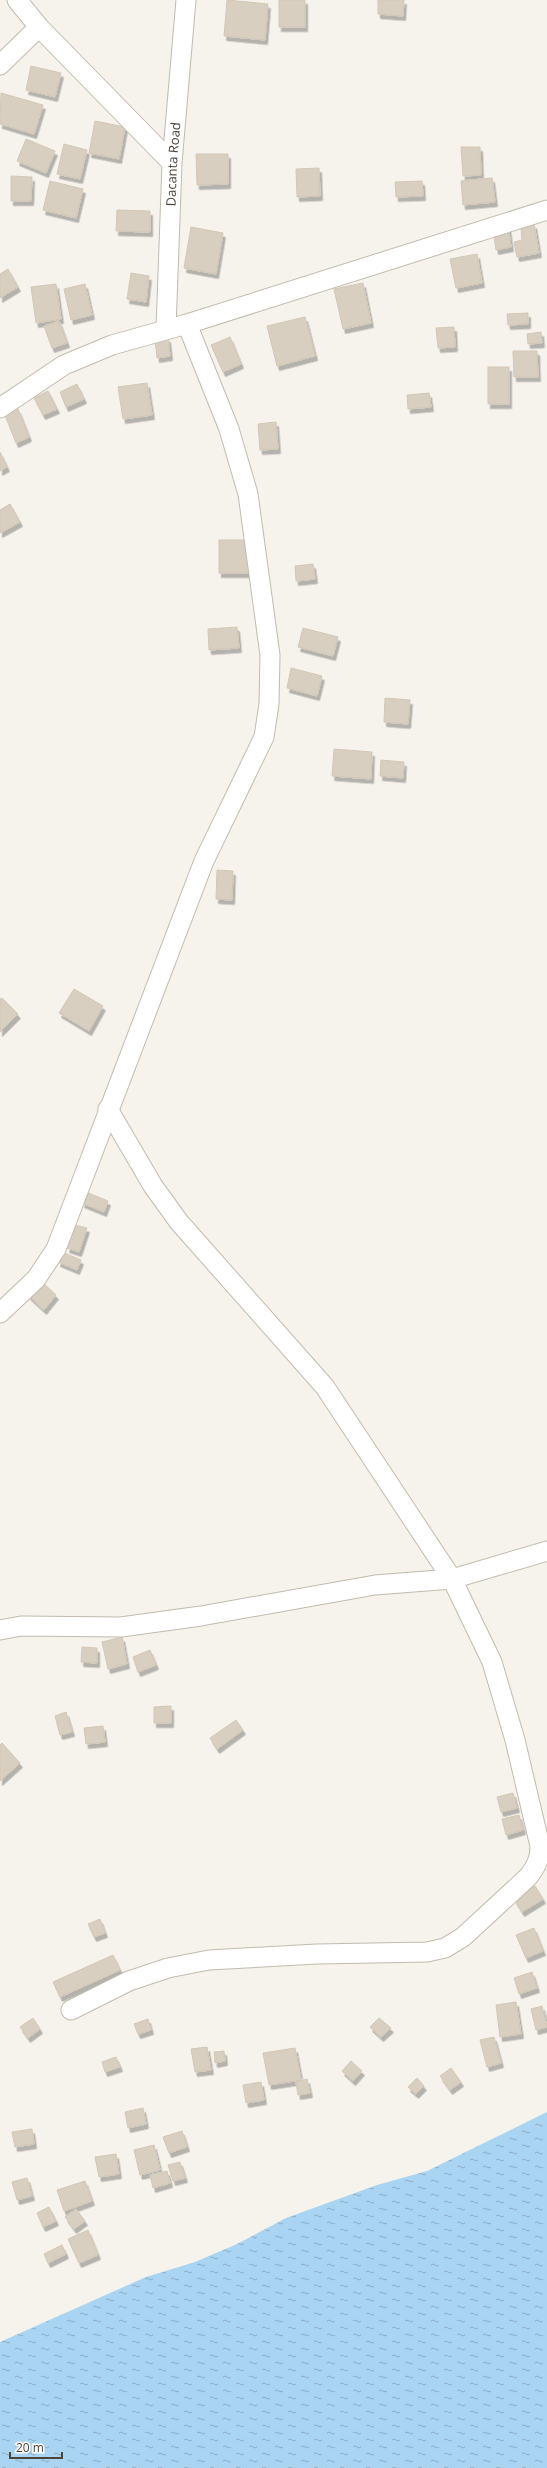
<svg xmlns="http://www.w3.org/2000/svg" width="547" height="2468" font-family="'Open Sans',sans-serif">
<style>
.water{fill:url(#water-ripples)}
.building{fill:#d8cfc1;stroke:#d3c7b4;filter:url(#shadow)}
.lines{fill:none;stroke-linecap:round;stroke-linejoin:round}
.minor-casing{stroke:#c2bbae;stroke-width:21}
.minor{stroke:#fff;stroke-width:19}
.labels{text-anchor:middle;dominant-baseline:central;stroke-width:3;stroke-linejoin:round;paint-order:stroke}
.street-label{font-size:13px;fill:#4b4439;stroke:#fff}
</style>
<defs>
<pattern id="water-ripples" width="26" height="14" patternUnits="userSpaceOnUse"><rect width="26" height="14" fill="#a9d4f2"/><path d="M2 4q2-2 4 0t4 0M15 11q2-2 4 0t4 0" fill="none" stroke="#8caec5"/></pattern>
<filter id="shadow"><feDropShadow dx="2.5" dy="4.5" stdDeviation="0" flood-color="#0004"/></filter>
</defs>
<rect width="100%" height="100%" fill="#f6f3ec"/>
<path class="water" d="M547 2112V2468H0V2342L146 2277 195 2262 237 2244 286 2218 377 2185 427 2171Z"/>
<g class="building">
<path d="M227 0 268 4 265 40 224 36Z"/>
<rect x="279" y="0" width="26" height="27"/>
<path d="M378 0H404L403 16 378 14Z"/>
<path d="M31 66 61 73 55 97 26 90Z"/>
<path d="M1 93 43 105 34 134 0 124Z"/>
<path d="M95 121 125 127 119 159 89 153Z"/>
<path d="M26 139 55 151 46 173 17 161Z"/>
<path d="M64 144 87 150 80 179 57 174Z"/>
<path d="M461 147H480L481 175 463 176Z"/>
<path d="M196 154H228V184L197 185Z"/>
<path d="M319 168 320 196 297 197 296 169Z"/>
<path d="M11 176 32 177 31 201H11Z"/>
<path d="M492 178 495 202 463 205 461 181Z"/>
<path d="M50 181 83 189 76 218 43 210Z"/>
<path d="M422 181 423 196 396 197 395 182Z"/>
<path d="M117 210 150 211V232L116 231Z"/>
<path d="M534 224 539 253 517 257 514 242 522 240 521 227Z"/>
<path d="M508 226 511 247 496 250 493 229Z"/>
<path d="M191 227 223 233 216 274 184 268Z"/>
<path d="M477 254 482 283 456 288 450 259Z"/>
<path d="M8 269 18 287 0 298V274Z"/>
<path d="M131 273 149 276 146 302 127 299Z"/>
<path d="M363 283 371 323 343 329 334 289Z"/>
<path d="M56 284 61 319 36 323 31 287Z"/>
<path d="M85 284 92 315 71 320 64 289Z"/>
<path d="M528 313V324L508 325 507 314Z"/>
<path d="M305 317 315 356 277 366 267 326Z"/>
<path d="M59 321 67 343 52 348 44 326Z"/>
<path d="M454 327 455 347 438 348 436 328Z"/>
<path d="M541 332 542 343 528 344 527 334Z"/>
<path d="M230 337 241 364 223 372 211 345Z"/>
<path d="M168 338 170 356 157 358 155 339Z"/>
<path d="M513 351H537L538 377H514Z"/>
<rect x="488" y="367" width="21" height="37"/>
<path d="M147 383 152 415 123 419 118 387Z"/>
<path d="M77 384 84 399 66 407 60 392Z"/>
<path d="M48 391 57 409 43 415 34 398Z"/>
<path d="M429 393 431 407 408 409 407 395Z"/>
<path d="M18 409 29 437 16 443 5 415Z"/>
<path d="M276 422 278 449 260 450 258 424Z"/>
<path d="M0 452 7 467 0 471Z"/>
<path d="M10 504 20 522 0 533V510Z"/>
<rect x="219" y="540" width="30" height="33"/>
<path d="M313 564 315 579 296 581 295 566Z"/>
<path d="M237 627 239 648 209 650 208 629Z"/>
<path d="M303 628 338 637 333 656 298 647Z"/>
<path d="M291 668 322 676 317 696 287 688Z"/>
<path d="M385 698 410 700 408 724 384 722Z"/>
<path d="M334 749 372 752 371 779 332 776Z"/>
<path d="M381 760 404 762 403 778 380 776Z"/>
<path d="M217 870 233 871 232 900 216 899Z"/>
<path d="M74 989 103 1006 89 1031 59 1013Z"/>
<path d="M2 998 18 1014 0 1032V999Z"/>
<path d="M86 1192 108 1201 104 1212 82 1203Z"/>
<path d="M75 1225 87 1228 79 1252 67 1248Z"/>
<path d="M62 1252 81 1260 77 1270 58 1262Z"/>
<path d="M41 1281 56 1295 44 1310 28 1295Z"/>
<path d="M122 1637 127 1664 108 1669 102 1642Z"/>
<path d="M82 1647 97 1648V1663L81 1662Z"/>
<path d="M150 1650 156 1665 138 1672 133 1657Z"/>
<path d="M171 1706V1723H154V1707Z"/>
<path d="M66 1712 72 1732 60 1735 55 1716Z"/>
<path d="M236 1720 243 1730 217 1749 210 1738Z"/>
<path d="M103 1726 105 1742 86 1744 84 1728Z"/>
<path d="M2 1743 20 1763 0 1781V1745Z"/>
<path d="M513 1793 517 1808 501 1812 497 1797Z"/>
<path d="M519 1815 523 1830 506 1835 502 1819Z"/>
<path d="M535 1886 543 1899 522 1912 514 1899Z"/>
<path d="M100 1919 105 1933 94 1937 88 1924Z"/>
<path d="M534 1928 543 1951 526 1958 516 1935Z"/>
<path d="M113 1955 120 1970 60 1997 53 1982Z"/>
<path d="M532 1972 537 1988 519 1994 514 1978Z"/>
<path d="M516 2002 521 2034 500 2037 496 2005Z"/>
<path d="M542 2006 547 2027 536 2030 531 2009Z"/>
<path d="M33 2018 40 2029 28 2038 20 2027Z"/>
<path d="M379 2018 391 2028 381 2037 370 2027Z"/>
<path d="M148 2019 151 2030 138 2034 134 2024Z"/>
<path d="M494 2037 501 2063 487 2067 480 2040Z"/>
<path d="M207 2047 211 2070 195 2072 191 2049Z"/>
<path d="M295 2048 301 2080 269 2085 263 2053Z"/>
<path d="M224 2051 225 2061 215 2063 214 2052Z"/>
<path d="M116 2057 120 2067 105 2072 102 2062Z"/>
<path d="M351 2061 362 2071 353 2081 342 2071Z"/>
<path d="M451 2068 461 2082 450 2090 440 2076Z"/>
<path d="M417 2078 424 2086 416 2094 408 2087Z"/>
<path d="M307 2079 310 2093 298 2095 296 2082Z"/>
<path d="M261 2082 264 2100 246 2103 243 2085Z"/>
<path d="M143 2108 146 2124 128 2128 125 2112Z"/>
<path d="M32 2129 34 2144 15 2147 12 2132Z"/>
<path d="M182 2131 187 2147 169 2153 163 2137Z"/>
<path d="M154 2145 160 2170 140 2175 134 2150Z"/>
<path d="M116 2154 119 2174 99 2177 95 2157Z"/>
<path d="M180 2162 185 2178 173 2181 168 2165Z"/>
<path d="M167 2171 170 2183 153 2188 150 2175Z"/>
<path d="M27 2178 32 2196 17 2200 12 2182Z"/>
<path d="M85 2181 92 2201 64 2211 57 2190Z"/>
<path d="M49 2207 56 2221 43 2227 37 2213Z"/>
<path d="M76 2209 85 2221 74 2229 65 2217Z"/>
<path d="M88 2230 98 2255 79 2263 68 2239Z"/>
<path d="M62 2245 66 2254 48 2263 44 2254Z"/>
</g>
<g class="lines">
<defs>
<g id="minor">
<path d="M17 0 39 27 172 163"/>
<path d="M0 65 39 27"/>
<path id="s1" d="M166 329 172 163 186 0"/>
<path d="M0 408 64 365 112 345 187 324 547 210"/>
<path d="M0 1313 36 1279 56 1249 204 861 264 737 269 704 270 655 248 494 229 429 187 324"/>
<path d="M0 1630 21 1626 121 1627 201 1616 375 1585 452 1579 547 1551"/>
<path d="M71 2010 129 1981 168 1968 209 1960 317 1954 427 1952 445 1948 463 1937 528 1877C536 1867 540 1859 540 1846L515 1740 492 1662 452 1579 325 1387 179 1222 153 1186 108 1109"/>
</g>
</defs>
<use href="#minor" class="minor-casing"/>
<use href="#minor" class="minor"/>
</g>
<g class="labels">
<g class="street-label">
<text stroke="none"><textPath href="#s1" startOffset="165">Dacanta Road</textPath></text>
</g>
</g>
<path d="M10 2452v6h52v-6" fill="none" stroke="#4b4439" stroke-width="2"/>
<text x="16" y="2452" font-size="12" fill="#4b4439" stroke="#ffffff" stroke-width="3" paint-order="stroke">20 m</text>
</svg>
